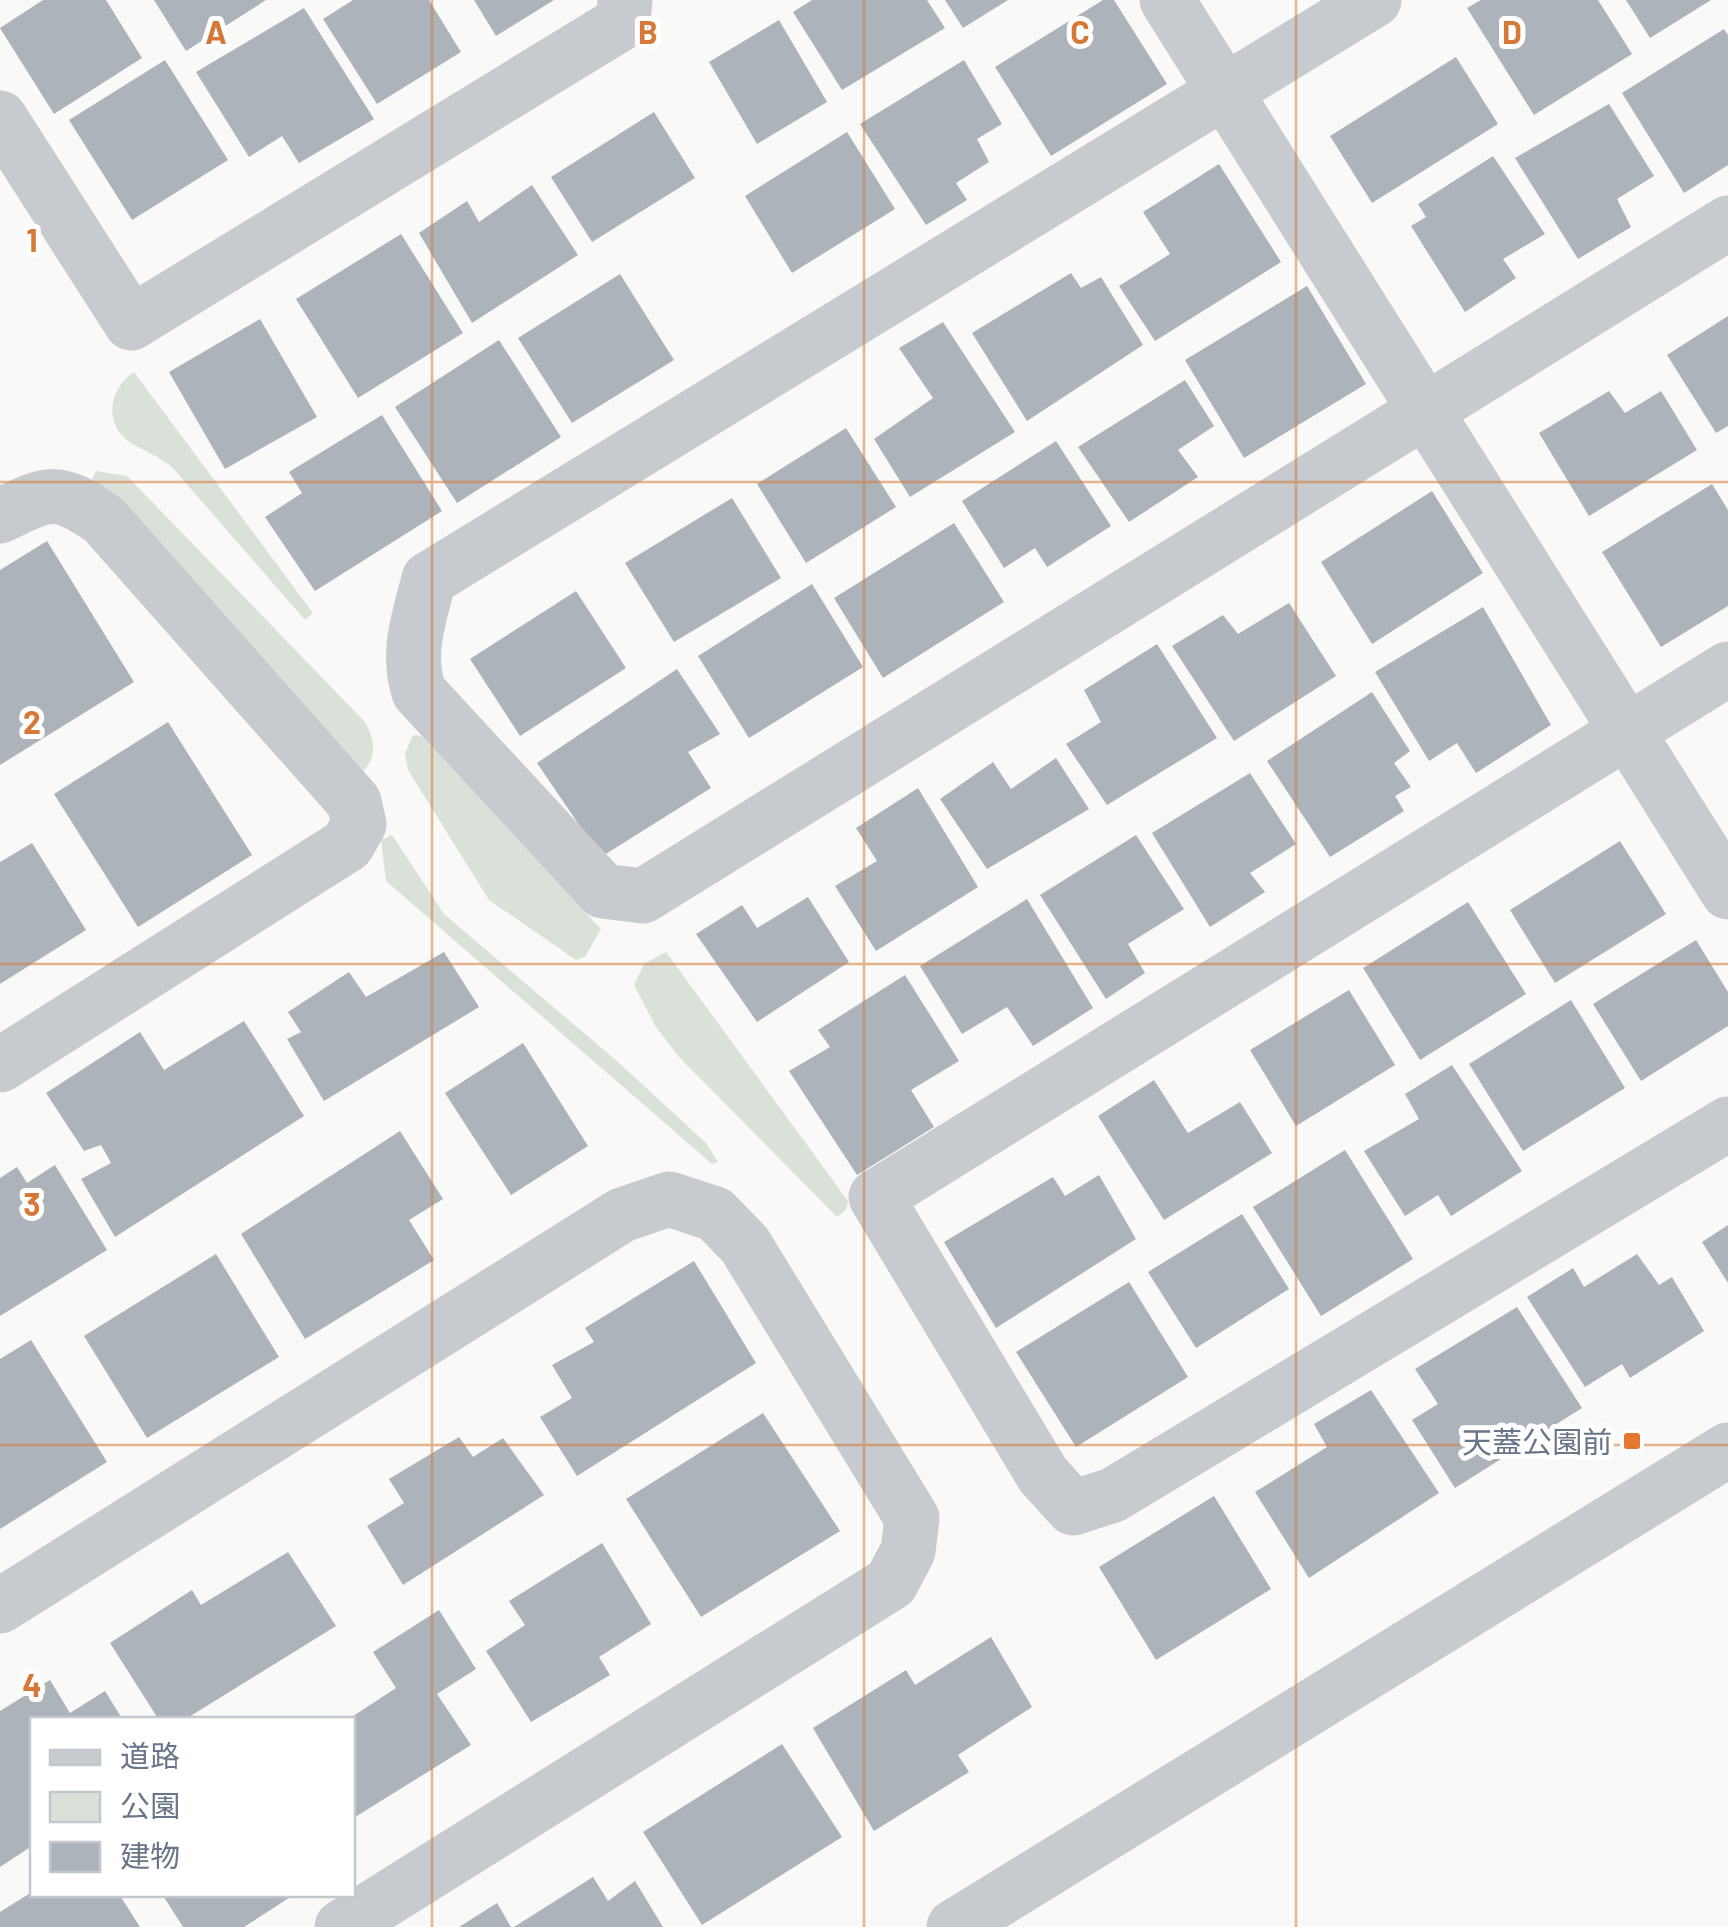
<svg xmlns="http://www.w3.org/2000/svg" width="1728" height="1927" font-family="Barlow,'Noto Sans JP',sans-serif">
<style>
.green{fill:#dae1d8}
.building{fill:#adb3bb}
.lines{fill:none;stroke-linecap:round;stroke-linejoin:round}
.minor{stroke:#c7cace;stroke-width:55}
.tertiary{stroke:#c7cace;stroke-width:55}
.grid{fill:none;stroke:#d67938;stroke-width:2.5;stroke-opacity:0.55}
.poi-dot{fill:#e2792f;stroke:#fff;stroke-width:4}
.labels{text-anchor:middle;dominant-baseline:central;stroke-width:10;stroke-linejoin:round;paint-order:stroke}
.poi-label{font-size:30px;fill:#697588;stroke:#fff;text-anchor:end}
.grid-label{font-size:32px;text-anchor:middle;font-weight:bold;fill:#d67938;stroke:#fff;stroke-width:10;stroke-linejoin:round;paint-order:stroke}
</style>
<rect width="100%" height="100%" fill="#f9faf7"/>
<g class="green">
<path d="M134 372 313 613 305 620 171 466C157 456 142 450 128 441 103 422 110 387 134 372Z"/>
<path d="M96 471 127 476 365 722C377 743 377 762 356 778L95 487 92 479Z"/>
<path d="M413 735 422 736 601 929 585 957 576 960 489 900 408 770 405 753Z"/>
<path d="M392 835 444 914 618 1062 706 1143 718 1162 712 1164 386 881 381 840Z"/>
<path d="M666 952 848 1201 846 1210 837 1217 679 1057 656 1027 634 985 644 964Z"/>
</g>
<g class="building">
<path d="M43 0H106L142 58 54 114 0 28Z"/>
<path d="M154 0H266L186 51Z"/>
<path d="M353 0H429L461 52 377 104 323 19Z"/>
<path d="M474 0H554L496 36Z"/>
<path d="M812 0H927L945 28 842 90 793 12Z"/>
<path d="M945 0H1008L963 28Z"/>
<path d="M1103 0H1114L1167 84 1051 156 995 67Z"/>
<path d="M1481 0H1598L1632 54 1534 115 1467 8Z"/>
<path d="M1626 0H1711L1650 38Z"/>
<path d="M304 8 374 119 299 163 282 136 249 157 196 72Z"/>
<path d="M779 20 827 102 757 144 709 62Z"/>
<path d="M1724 29 1728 35V165L1684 193 1622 93Z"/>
<path d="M1456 57 1498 124 1372 203 1330 136Z"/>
<path d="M165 60 228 160 132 220 69 120Z"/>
<path d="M964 60 1002 124 977 139 989 162 956 183 967 200 926 225 860 124Z"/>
<path d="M1609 104 1654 176 1617 199 1631 227 1578 259 1515 158Z"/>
<path d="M654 112 695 178 592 242 551 177Z"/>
<path d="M847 132 895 209 792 273 745 196Z"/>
<path d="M1493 156 1545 234 1503 259 1516 278 1465 312 1411 226 1426 217 1418 204Z"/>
<path d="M1219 164 1281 262 1155 341 1119 286 1170 254 1143 212Z"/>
<path d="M532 185 578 255 472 323 419 233 467 201 479 222Z"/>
<path d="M401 234 463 333 358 398 296 299Z"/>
<path d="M1071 273 1081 288 1101 277 1143 345 1027 421 972 333Z"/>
<path d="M620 274 674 360 572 423 518 338Z"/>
<path d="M1307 286 1366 384 1244 458 1185 360Z"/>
<path d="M1728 316V426L1716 433 1667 355Z"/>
<path d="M260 319 317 417 225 469 169 372Z"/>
<path d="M943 322 1015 432 910 497 874 439 933 398 899 348Z"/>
<path d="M499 340 561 437 457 503 395 407Z"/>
<path d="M1185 380 1214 426 1178 450 1198 477 1129 522 1078 447Z"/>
<path d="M1609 391 1625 413 1661 391 1697 450 1589 516 1539 433Z"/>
<path d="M382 415 442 511 315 591 265 517 302 493 289 472Z"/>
<path d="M846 428 896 507 806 563 757 484Z"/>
<path d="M1056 441 1111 526 1047 567 1035 548 1004 568 962 501Z"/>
<path d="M1712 484 1728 510V606L1661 647 1602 552Z"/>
<path d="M1432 491 1483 573 1372 644 1321 562Z"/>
<path d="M732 498 781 578 674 642 625 563Z"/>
<path d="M954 523 1004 602 883 678 834 598Z"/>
<path d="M47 541 134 682 0 765V570Z"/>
<path d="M812 584 863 667 749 738 698 656Z"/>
<path d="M576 591 626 668 520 736 470 659Z"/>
<path d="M1289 603 1336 676 1234 741 1172 646 1223 615 1238 634Z"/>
<path d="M1483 607 1551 725 1476 773 1457 743 1429 761 1375 672Z"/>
<path d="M1157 644 1217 738 1107 805 1066 744 1101 722 1084 690Z"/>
<path d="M677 669 720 734 688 752 711 788 601 857 537 763Z"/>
<path d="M1372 692 1410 751 1394 763 1411 787 1395 796 1404 811 1330 857 1267 761Z"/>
<path d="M168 722 252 855 138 927 54 794Z"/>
<path d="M1056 758 1089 809 987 869 940 799 993 762 1011 789Z"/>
<path d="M1250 773 1296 844 1250 873 1265 892 1210 927 1152 833Z"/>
<path d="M918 788 978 887 876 951 835 886 877 861 856 828Z"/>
<path d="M1136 835 1184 909 1128 944 1145 973 1106 999 1040 895Z"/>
<path d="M1620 841 1666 914 1555 983 1510 910Z"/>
<path d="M32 843 86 930 0 984V862Z"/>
<path d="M808 897 849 962 757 1022 696 934 742 905 757 928Z"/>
<path d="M1027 899 1093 1008 1033 1046 1007 1007 962 1034 920 966Z"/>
<path d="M1468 902 1526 994 1420 1060 1363 968Z"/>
<path d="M1696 940 1728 992V1026L1641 1081 1593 1004Z"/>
<path d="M444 952 479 1007 324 1101 287 1039 301 1032 288 1012 349 972 366 997Z"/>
<path d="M905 975 959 1061 911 1090 934 1127 857 1175 789 1071 830 1047 818 1030Z"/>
<path d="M1349 990 1395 1065 1296 1126 1250 1050Z"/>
<path d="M1571 1000 1625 1088 1523 1151 1469 1064Z"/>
<path d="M244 1021 304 1116 115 1237 81 1179 111 1163 101 1145 84 1151 46 1093 140 1032 164 1070Z"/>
<path d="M523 1043 588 1146 511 1195 445 1093Z"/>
<path d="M1452 1065 1522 1171 1451 1216 1438 1195 1405 1216 1364 1151 1419 1119 1405 1094Z"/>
<path d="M1154 1080 1188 1133 1240 1102 1272 1153 1164 1220 1098 1116Z"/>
<path d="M400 1131 443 1199 409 1220 434 1260 305 1339 241 1234Z"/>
<path d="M1345 1150 1413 1259 1321 1316 1253 1207Z"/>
<path d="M55 1165 107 1250 0 1316V1178L17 1167 27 1183Z"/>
<path d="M1099 1175 1136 1239 996 1328 944 1242 1053 1177 1065 1196Z"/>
<path d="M1242 1214 1289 1289 1196 1348 1148 1272Z"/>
<path d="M1728 1225V1283L1702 1242Z"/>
<path d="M216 1254 279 1357 147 1438 84 1336Z"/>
<path d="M1637 1254 1659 1285 1672 1277 1704 1331 1630 1378 1622 1364 1585 1387 1527 1297 1573 1268 1584 1287Z"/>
<path d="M694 1261 756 1363 577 1476 540 1417 572 1398 552 1365 594 1342 585 1328Z"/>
<path d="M1129 1282 1188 1377 1076 1447 1016 1352Z"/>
<path d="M1517 1307 1582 1408 1455 1488 1412 1420 1438 1404 1415 1369Z"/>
<path d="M31 1340 107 1462 0 1529V1359Z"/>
<path d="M1371 1390 1439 1493 1309 1578 1255 1492 1327 1447 1314 1424Z"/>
<path d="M763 1413 840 1531 701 1617 626 1499Z"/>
<path d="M459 1437 473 1457 503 1438 544 1495 403 1585 367 1526 404 1503 389 1479Z"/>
<path d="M1214 1496 1271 1589 1156 1660 1099 1567Z"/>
<path d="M602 1543 651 1624 599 1657 610 1675 531 1722 486 1651 525 1625 509 1601Z"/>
<path d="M288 1552 336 1626 184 1720H159L110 1643 192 1590 201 1605Z"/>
<path d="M439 1610 476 1669 437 1694 471 1745 352 1819V1720H347L396 1688 373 1652Z"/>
<path d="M991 1637 1032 1707 958 1755 969 1772 874 1831 813 1728 906 1670 915 1685Z"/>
<path d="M50 1680 70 1713 105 1691 123 1720H32V1846L0 1867V1711Z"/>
<path d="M782 1744 842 1837 702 1925 643 1832Z"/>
<path d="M593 1877 608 1901 635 1881 663 1927H514Z"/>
<path d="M32 1892V1894H119L140 1927H0V1912Z"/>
<path d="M162 1894H295L244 1927H183Z"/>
<path d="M497 1903 511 1927H459Z"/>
</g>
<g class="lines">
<g class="minor">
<path d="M1167 0 1728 892"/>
<path d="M1374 0 429 579C419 618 406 653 419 692L603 891 643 896 1728 223"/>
<path d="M0 118 131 323 623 22 625 0"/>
<path d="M0 516C50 491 58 488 104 520L354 802 359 824 347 845 0 1065"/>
<path d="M1728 669 876 1197 1043 1475 1073 1508 1113 1495 1728 1124"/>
<path d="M0 1606 622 1215 669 1199 715 1214 745 1245 912 1518 908 1551 891 1583 342 1927"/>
</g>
<path class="tertiary" d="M954 1927 1728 1450"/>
</g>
<path class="grid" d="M432 0V1927M864 0V1927M1296 0V1927M0 482H1728M0 964H1728M0 1445H1728"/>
<rect class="poi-dot" x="1622" y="1431" width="20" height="20" rx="5"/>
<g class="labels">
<g class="poi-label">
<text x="1612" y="1441">天蓋公園前</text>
</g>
</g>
<g class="grid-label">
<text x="216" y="44">A</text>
<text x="648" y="44">B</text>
<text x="1080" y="44">C</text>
<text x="1512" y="44">D</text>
<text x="32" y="252">1</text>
<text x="32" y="734">2</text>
<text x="32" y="1216">3</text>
<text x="32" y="1697">4</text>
</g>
<rect x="30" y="1717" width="325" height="180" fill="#ffffff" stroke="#c3c8cf" stroke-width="2.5"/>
<rect x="50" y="1750" width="50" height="15" fill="#c7cace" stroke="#c3c8cf" stroke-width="2.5"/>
<text x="120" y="1767" font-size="30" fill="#697588">道路</text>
<rect x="50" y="1792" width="50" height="30" fill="#dae1d8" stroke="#c3c8cf" stroke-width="2.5"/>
<text x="120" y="1817" font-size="30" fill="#697588">公園</text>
<rect x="50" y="1842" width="50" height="30" fill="#adb3bb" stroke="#c3c8cf" stroke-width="2.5"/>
<text x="120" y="1867" font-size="30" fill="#697588">建物</text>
</svg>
